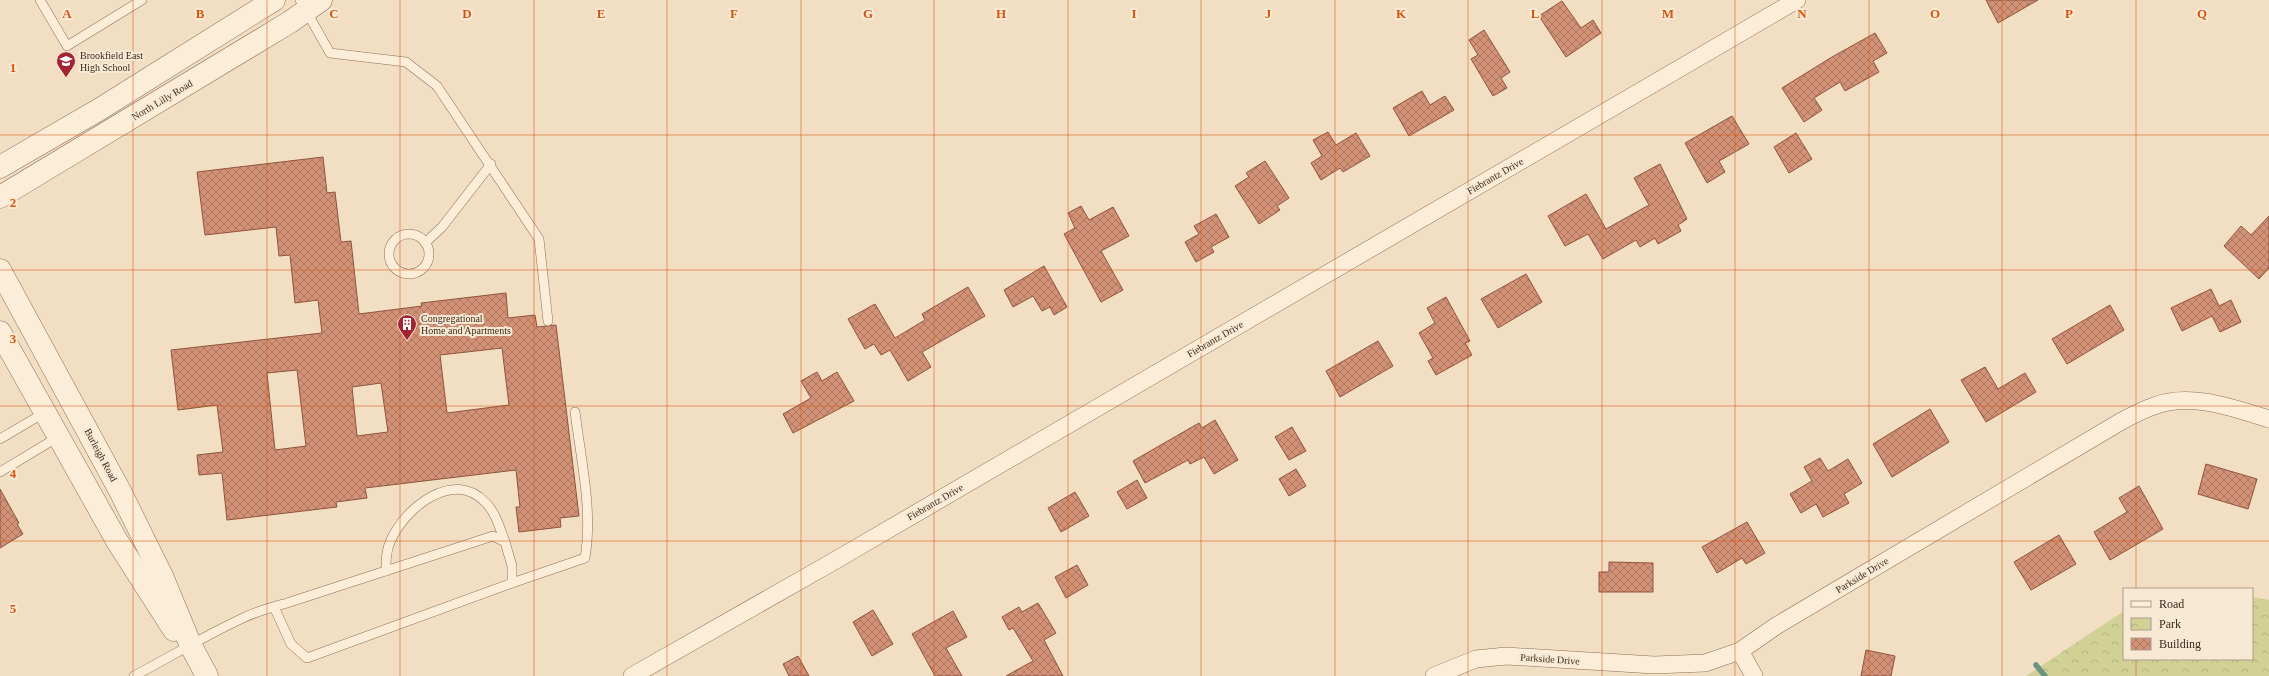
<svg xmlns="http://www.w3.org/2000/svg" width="2269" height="676" font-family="Georgia,serif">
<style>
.park{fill:url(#park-crowns)}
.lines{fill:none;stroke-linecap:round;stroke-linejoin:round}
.stream{stroke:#6b9485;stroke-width:5.5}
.building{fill:url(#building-cross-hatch);stroke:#8f533c;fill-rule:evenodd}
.service-casing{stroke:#8e6f58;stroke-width:10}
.minor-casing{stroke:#8e6f58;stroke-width:18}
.tertiary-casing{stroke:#8e6f58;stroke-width:23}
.service{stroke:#fbedd7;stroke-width:9}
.minor{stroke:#fbedd7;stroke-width:17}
.tertiary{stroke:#fbedd7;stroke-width:22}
.grid{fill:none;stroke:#d7540e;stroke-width:1;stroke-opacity:0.55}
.labels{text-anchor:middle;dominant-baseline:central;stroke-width:4;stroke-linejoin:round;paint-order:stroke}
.poi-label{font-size:10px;fill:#3c291d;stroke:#f8e9d4;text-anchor:start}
.street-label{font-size:10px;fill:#3c291d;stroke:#f8e9d4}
.grid-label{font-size:13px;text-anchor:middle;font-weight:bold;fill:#d7540e;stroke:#f8e9d4;stroke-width:4;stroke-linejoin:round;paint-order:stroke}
</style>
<defs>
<pattern id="park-crowns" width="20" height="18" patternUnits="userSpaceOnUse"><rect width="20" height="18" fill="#d1d196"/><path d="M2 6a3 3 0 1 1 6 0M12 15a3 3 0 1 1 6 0" fill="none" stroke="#b4b381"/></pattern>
<pattern id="building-cross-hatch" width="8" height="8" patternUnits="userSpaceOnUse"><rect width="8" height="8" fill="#d39276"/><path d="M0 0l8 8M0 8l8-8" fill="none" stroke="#ac7760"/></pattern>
</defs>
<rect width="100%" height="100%" fill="#f2dec3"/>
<path class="park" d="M2252 597 2269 600V676H2026L2124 611V659H2252Z"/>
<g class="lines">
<path class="stream" d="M2036 665 2045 676"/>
</g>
<g class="building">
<path d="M1986 0H2038L1998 23Z"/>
<path d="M1562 1 1581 28 1593 20 1601 33 1566 57 1539 16Z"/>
<path d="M1484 30 1510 72 1501 78 1507 88 1493 96 1471 59 1478 55 1469 40Z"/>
<path d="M1875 33 1887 53 1873 61 1879 72 1845 91 1840 82 1814 98 1822 110 1804 122 1782 88 1832 57Z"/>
<path d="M1422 91 1430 105 1445 96 1454 110 1409 136 1393 108Z"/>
<path d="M1732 116 1749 144 1719 161 1725 172 1707 183 1685 143Z"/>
<path d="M1328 132 1336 145 1356 133 1370 156 1343 172 1340 168 1321 180 1311 163 1322 156 1313 140Z"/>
<path d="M1796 133 1812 159 1789 173 1774 147Z"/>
<path d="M323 157 327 193 335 192 341 242 351 241 359 314 422 306 421 303 506 293 508 318 535 315 537 327 556 325 579 516 560 518 561 527 519 532 516 507H520L516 470 365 488 367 498 336 502 337 507 227 520 222 473 199 475 197 455 223 452 217 405 178 410 171 350 322 333 318 300 295 303 290 255 279 256 276 227 205 235 197 172ZM502 348 509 405 447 413 440 355ZM297 370 306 446 275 450 267 373ZM381 383 388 432 357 436 352 387Z"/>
<path d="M1265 161 1289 198 1277 206 1280 210 1259 224 1235 186 1249 177 1246 173Z"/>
<path d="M1660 164 1687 219 1678 225 1681 231 1658 244 1655 238 1640 247 1636 240 1603 259 1588 234 1565 246 1548 216 1586 194 1606 229 1649 205 1634 178Z"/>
<path d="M1081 206 1089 220 1113 207 1129 236 1101 251 1123 290 1101 302 1064 234 1075 228 1068 213Z"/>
<path d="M1216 214 1229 237 1211 247 1214 252 1196 262 1185 242 1199 234 1194 226Z"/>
<path d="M2269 216V268L2259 279 2224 246 2241 226 2251 235Z"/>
<path d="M1044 266 1067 307 1054 315 1050 307 1042 311 1033 296 1013 307 1004 290Z"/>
<path d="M1526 274 1542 302 1498 328 1481 299Z"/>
<path d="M968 287 985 316 922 352 931 367 908 381 890 350 881 355 874 344 865 349 848 319 875 304 895 338 925 320 922 314Z"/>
<path d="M2211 289 2219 306 2231 300 2241 322 2220 332 2212 316 2182 331 2171 308Z"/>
<path d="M1446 297 1470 341 1465 343 1472 355 1436 375 1428 361 1433 358 1419 333 1435 323 1427 308Z"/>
<path d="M2110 305 2124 330 2067 364 2052 339Z"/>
<path d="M1378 341 1393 366 1340 397 1326 371Z"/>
<path d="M1985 367 1998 389 2025 373 2036 392 1986 422 1961 380Z"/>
<path d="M817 372 822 381 837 372 854 401 793 433 783 414 811 398 801 381Z"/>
<path d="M1930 409 1949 442 1892 477 1873 444Z"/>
<path d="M1215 420 1238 460 1214 474 1204 457 1190 464 1188 460 1145 483 1133 461 1199 423 1202 428Z"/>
<path d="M1292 427 1306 451 1289 460 1275 437Z"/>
<path d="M1820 458 1828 471 1848 459 1862 483 1844 494 1849 503 1823 517 1816 504 1801 513 1790 494 1812 481 1804 467Z"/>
<path d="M2206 464 2257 479 2248 509 2198 494Z"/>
<path d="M1296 469 1306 486 1289 496 1279 479Z"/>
<path d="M1137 480 1147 498 1127 509 1117 492Z"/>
<path d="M2139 486 2163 529 2110 560 2094 532 2127 512 2119 498Z"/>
<path d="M0 489 19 523 17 524 23 534 0 548Z"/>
<path d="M1075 492 1089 516 1061 532 1048 508Z"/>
<path d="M1747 522 1765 553 1746 564 1742 558 1717 573 1702 547Z"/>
<path d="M2059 535 2076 564 2031 590 2014 562Z"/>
<path d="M1609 562 1653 563V592H1599V572H1609Z"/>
<path d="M1077 565 1088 585 1066 598 1055 577Z"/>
<path d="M1038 603 1056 633 1044 640 1063 676H1006L1033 661 1013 628 1009 630 1002 617 1019 607 1022 612Z"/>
<path d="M873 610 893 644 872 656 853 622Z"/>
<path d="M953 611 967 637 946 648 962 676H935L912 634Z"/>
<path d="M1866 650 1895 656 1891 676H1861Z"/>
<path d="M798 656 809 676H789L783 664Z"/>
</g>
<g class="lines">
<defs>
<g id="service">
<path d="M40 0 67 46 142 0"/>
<path d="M300 0 330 53 406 62 437 86 539 239 548 321"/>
<circle cx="409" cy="254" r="20"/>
<path d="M425 243 442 227 491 164"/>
<path d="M0 439 44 413"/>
<path d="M0 472 58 437"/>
<path d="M386 571C386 560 386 550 391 540 405 508 454 468 486 503 496 513 500 529 505 542"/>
<path d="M512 583 585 558C593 511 581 460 575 412"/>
<path d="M134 676C170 657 206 635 243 618 257 611 273 607 287 603L493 536 505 542 512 566V583L307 658 291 644 274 607"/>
</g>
<g id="minor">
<path d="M1740 651 1754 676"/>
<path d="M632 676 829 564 1797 0"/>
<path d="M1434 676 1476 659 1506 656 1654 665 1705 663 1740 651 1776 626 2120 422C2131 416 2142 410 2154 406 2191 392 2233 408 2269 419"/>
</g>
<g id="tertiary">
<path d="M0 167 100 109 274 0"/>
<path d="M0 197 290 22 321 0"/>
<path d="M0 270 120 491 162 576 191 646 207 676"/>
<path d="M0 332 117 541 174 630"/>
</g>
</defs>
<use href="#service" class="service-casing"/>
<use href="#minor" class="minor-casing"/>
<use href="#tertiary" class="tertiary-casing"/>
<use href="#service" class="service"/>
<use href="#minor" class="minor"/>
<use href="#tertiary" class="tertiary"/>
</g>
<path class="grid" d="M133 0V676M267 0V676M400 0V676M534 0V676M667 0V676M801 0V676M934 0V676M1068 0V676M1201 0V676M1335 0V676M1468 0V676M1602 0V676M1735 0V676M1869 0V676M2002 0V676M2136 0V589M0 135H2269M0 270H2269M0 406H2269M0 541H2269M2136 659V676"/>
<defs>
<symbol id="school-pin" viewBox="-11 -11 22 30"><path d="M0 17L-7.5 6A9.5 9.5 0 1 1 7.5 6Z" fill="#a22332" stroke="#f8e9d4"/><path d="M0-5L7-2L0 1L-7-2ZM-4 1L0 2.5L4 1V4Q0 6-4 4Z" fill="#fff"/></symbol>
<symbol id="building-pin" viewBox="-11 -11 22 30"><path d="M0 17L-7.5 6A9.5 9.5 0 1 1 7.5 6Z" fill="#a22332" stroke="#f8e9d4"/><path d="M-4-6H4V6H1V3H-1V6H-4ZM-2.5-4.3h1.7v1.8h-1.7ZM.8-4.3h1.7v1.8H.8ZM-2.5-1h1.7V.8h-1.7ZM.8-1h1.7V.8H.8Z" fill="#fff"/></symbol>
</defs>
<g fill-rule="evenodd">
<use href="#school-pin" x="55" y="50" width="22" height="30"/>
<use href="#building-pin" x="396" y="313" width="22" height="30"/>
</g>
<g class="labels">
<g class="poi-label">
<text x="80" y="55">Brookfield East<tspan x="80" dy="12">High School</tspan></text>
<text x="421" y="318">Congregational<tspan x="421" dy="12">Home and Apartments</tspan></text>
</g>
<g class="street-label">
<text transform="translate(162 100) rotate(-31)">North Lilly Road</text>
<text transform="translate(1495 176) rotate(-30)">Fiebrantz Drive</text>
<text transform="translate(1215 339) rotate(-30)">Fiebrantz Drive</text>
<text transform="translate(101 455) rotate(62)">Burleigh Road</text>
<text transform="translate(935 502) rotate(-30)">Fiebrantz Drive</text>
<text transform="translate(1862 575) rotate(-31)">Parkside Drive</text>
<text transform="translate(1550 659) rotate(4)">Parkside Drive</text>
</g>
</g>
<g class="grid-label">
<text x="67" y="18">A</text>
<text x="200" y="18">B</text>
<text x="334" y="18">C</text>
<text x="467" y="18">D</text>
<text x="601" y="18">E</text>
<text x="734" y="18">F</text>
<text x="868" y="18">G</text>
<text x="1001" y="18">H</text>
<text x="1134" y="18">I</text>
<text x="1268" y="18">J</text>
<text x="1401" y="18">K</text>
<text x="1535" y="18">L</text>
<text x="1668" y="18">M</text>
<text x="1802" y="18">N</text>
<text x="1935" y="18">O</text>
<text x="2069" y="18">P</text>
<text x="2202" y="18">Q</text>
<text x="13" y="72">1</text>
<text x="13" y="207">2</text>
<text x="13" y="343">3</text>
<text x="13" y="478">4</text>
<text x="13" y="613">5</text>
</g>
<rect x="2123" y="588" width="130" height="72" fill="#f8e9d4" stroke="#ad9c8b"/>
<rect x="2131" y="601" width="20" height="6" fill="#fbedd7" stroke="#ad9c8b"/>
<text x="2159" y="608" font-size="12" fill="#3c291d">Road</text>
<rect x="2131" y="618" width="20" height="12" fill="url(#park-crowns)" stroke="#ad9c8b"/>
<text x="2159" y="628" font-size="12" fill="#3c291d">Park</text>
<rect x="2131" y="638" width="20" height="12" fill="url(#building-cross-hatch)" stroke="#ad9c8b"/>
<text x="2159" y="648" font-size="12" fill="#3c291d">Building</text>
</svg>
